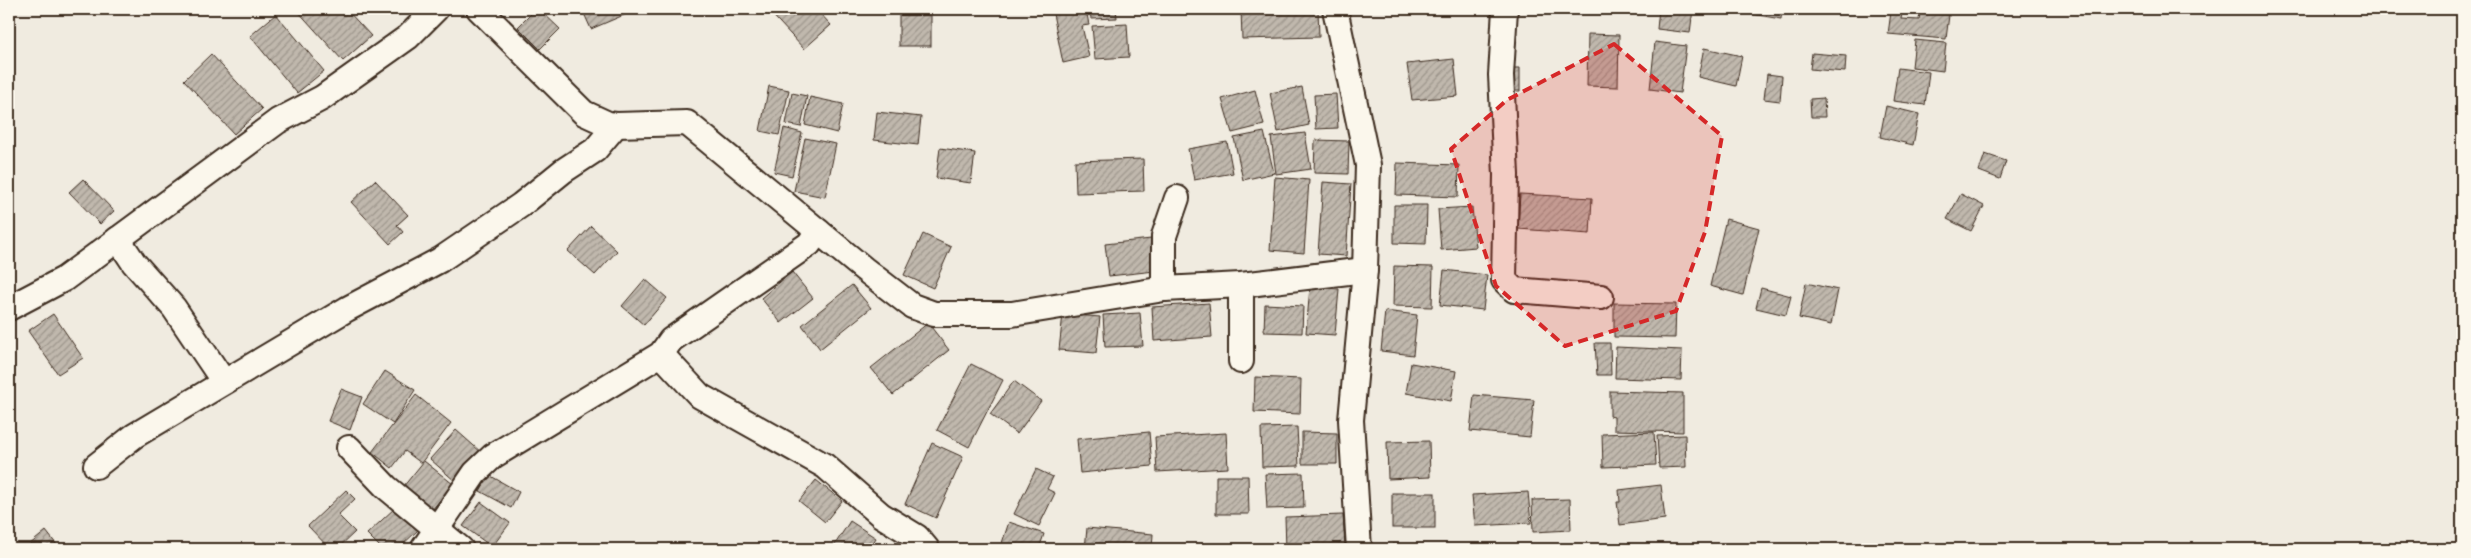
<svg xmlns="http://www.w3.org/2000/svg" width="2471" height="558" font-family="Itim,sans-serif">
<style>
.building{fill:url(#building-hatch);stroke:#3b2a1e}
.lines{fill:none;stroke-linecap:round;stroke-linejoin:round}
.street-casing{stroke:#3b2a1e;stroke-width:28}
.street{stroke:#fbf7ec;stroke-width:24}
.marked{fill:#d62828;fill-opacity:0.2;stroke:#d62828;stroke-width:4;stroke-dasharray:10 6;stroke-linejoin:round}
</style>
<defs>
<pattern id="building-hatch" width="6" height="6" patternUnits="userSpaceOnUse" patternTransform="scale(1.25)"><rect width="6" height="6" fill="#c0b8ad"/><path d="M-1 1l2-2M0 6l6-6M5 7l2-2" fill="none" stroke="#9d968c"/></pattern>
</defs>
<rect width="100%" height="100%" fill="#f0ebe0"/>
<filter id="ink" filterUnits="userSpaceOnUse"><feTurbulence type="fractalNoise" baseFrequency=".02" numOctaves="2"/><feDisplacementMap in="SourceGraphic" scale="10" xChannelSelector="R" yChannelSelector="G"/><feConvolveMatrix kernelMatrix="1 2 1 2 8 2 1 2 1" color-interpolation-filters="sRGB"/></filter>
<g filter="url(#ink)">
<g class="building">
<path d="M296 9H346L371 36 343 61Z"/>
<path d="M536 9H539L560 29 540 49 518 27Z"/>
<path d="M582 9H638L591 29Z"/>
<path d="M767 9H816L831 25 804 49Z"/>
<path d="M1052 9H1086L1089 25 1082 26 1089 57 1063 63Z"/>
<path d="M1090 9H1116L1117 18 1091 19Z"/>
<path d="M1241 9H1318L1319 37 1242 39Z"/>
<path d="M1556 9H1621L1557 11Z"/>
<path d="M1659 9H1693L1690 33 1657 29Z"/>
<path d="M1746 9H1782L1781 19 1746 13Z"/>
<path d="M1891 12 1902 13 1901 19 1919 20 1920 12 1949 15 1946 39 1888 34Z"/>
<path d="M276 14 324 71 297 93 250 36Z"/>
<rect x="899" y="15" width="32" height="31"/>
<path d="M1127 24 1129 57 1095 59 1092 26Z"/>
<path d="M1588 34 1619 35 1618 87 1587 86Z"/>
<path d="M1915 40 1946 43 1943 71 1912 67Z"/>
<path d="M1655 42 1686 46 1680 93 1650 89Z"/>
<path d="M1704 48 1742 56 1736 86 1698 77Z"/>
<path d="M1812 53 1846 56 1845 72 1810 69Z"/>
<path d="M211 54 262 109 234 134 184 80Z"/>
<path d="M1454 59 1458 96 1412 100 1407 64Z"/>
<path d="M1508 68H1520V91H1509Z"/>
<path d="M1898 68 1929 72 1925 105 1893 101Z"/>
<path d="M1767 74 1782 76 1780 101 1764 99Z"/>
<path d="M769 86 789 90 779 135 760 131Z"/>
<path d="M1302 87 1309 125 1278 132 1270 93Z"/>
<path d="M1255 90 1264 125 1232 133 1222 99Z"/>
<path d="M792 93 807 96 801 127 786 124Z"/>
<path d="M1336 94 1338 128 1316 129 1314 95Z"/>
<path d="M810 97 843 104 837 133 805 125Z"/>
<path d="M1824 98 1825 117H1811L1810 99Z"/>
<path d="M1886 106 1919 114 1913 145 1880 137Z"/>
<path d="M877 112 921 117 918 145 874 140Z"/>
<path d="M784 128 802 133 792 176 774 172Z"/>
<path d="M1264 132 1274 173 1243 180 1234 138Z"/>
<path d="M1305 133 1311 169 1276 174 1271 137Z"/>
<path d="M805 138 836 144 825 197 794 191Z"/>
<path d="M1315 140 1349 141 1348 174 1314 173Z"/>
<path d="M1227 142 1233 173 1194 180 1188 149Z"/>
<path d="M940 148 975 153 971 183 936 178Z"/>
<path d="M1985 154 2006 161 2000 179 1979 171Z"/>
<path d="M1143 159 1144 191 1076 193 1075 161Z"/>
<path d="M1397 163 1459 165 1458 197 1396 195Z"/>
<path d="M1275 177 1309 180 1304 253 1270 250Z"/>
<path d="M83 179 114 211 100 224 69 192Z"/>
<path d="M375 180 408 215 397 225 403 232 390 244 351 202Z"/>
<path d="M1323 182 1351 184 1346 256 1318 254Z"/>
<path d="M1520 194 1592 198 1590 234 1518 229Z"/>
<path d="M1961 194 1984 206 1971 231 1947 219Z"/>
<path d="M1394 205H1427L1426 244 1394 243Z"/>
<path d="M1472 207 1476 247 1441 250 1438 209Z"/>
<path d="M1726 219 1759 228 1743 295 1710 286Z"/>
<path d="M591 226 617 251 595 275 568 251Z"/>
<path d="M923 234 951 247 933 288 904 275Z"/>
<path d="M1151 239 1155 271 1109 276 1105 244Z"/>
<path d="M1394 266 1433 267 1432 307 1393 306Z"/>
<path d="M1444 270 1487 275 1483 310 1440 305Z"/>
<path d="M792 272 813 298 781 323 761 298Z"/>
<path d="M645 279 667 298 644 325 622 306Z"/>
<path d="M1806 283 1838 290 1831 325 1799 318Z"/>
<path d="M852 285 871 308 820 349 802 325Z"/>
<path d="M1310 287 1339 289 1335 335 1306 333Z"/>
<path d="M1761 288 1791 296 1786 315 1756 308Z"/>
<path d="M1209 303 1212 337 1154 341 1152 307Z"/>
<path d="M1614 303 1676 304 1675 338 1614 337Z"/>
<path d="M1265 304 1303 306 1302 333 1264 332Z"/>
<path d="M1385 311 1417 315 1413 355 1381 351Z"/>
<path d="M1140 313 1143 346 1105 347 1103 315Z"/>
<path d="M53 314 83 358 58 374 28 331Z"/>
<path d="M1063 314 1100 317 1096 353 1059 350Z"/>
<path d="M928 323 949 350 893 395 871 368Z"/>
<path d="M1595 343H1610L1611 375H1597Z"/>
<path d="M1616 347 1682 350 1681 380 1615 378Z"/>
<path d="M1411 363 1456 371 1451 401 1406 393Z"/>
<path d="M971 364 1003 380 969 447 937 430Z"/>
<path d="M385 371 415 390 393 424 363 404Z"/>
<path d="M1255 377 1301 379 1300 414 1254 412Z"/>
<path d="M1014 381 1041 401 1017 434 990 414Z"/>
<path d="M341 389 362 397 350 430 328 421Z"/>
<path d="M1610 391 1683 393V432L1614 430V417L1610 416Z"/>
<path d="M416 395 451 423 421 463 405 451 392 468 372 452Z"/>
<path d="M1474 395 1534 400 1530 437 1470 431Z"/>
<path d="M1297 427 1299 466 1262 467 1261 428Z"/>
<path d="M456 430 482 453 456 482 430 459Z"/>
<path d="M1149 432 1152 466 1080 473 1077 439Z"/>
<path d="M1302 432 1337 433V464H1302Z"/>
<path d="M1654 432 1656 465 1603 467 1602 434Z"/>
<path d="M1226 433 1228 468 1157 472 1155 437Z"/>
<path d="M1685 435 1686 467 1659 468 1657 436Z"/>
<path d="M1429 441 1430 477 1388 479 1387 442Z"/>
<path d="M932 443 963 457 936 518 905 504Z"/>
<path d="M424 461 453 484 432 510 403 487Z"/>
<path d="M1036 469 1053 477 1047 489 1055 493 1039 526 1014 514Z"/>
<path d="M1303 473 1304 508 1267 509 1265 474Z"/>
<path d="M489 475 519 492 511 508 480 491Z"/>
<path d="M1216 476H1248L1249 514H1216Z"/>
<path d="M816 480 842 501 825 522 799 501Z"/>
<path d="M1661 485 1665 519 1620 525 1617 502H1620L1619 490Z"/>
<path d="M346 490 355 499 338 515 355 532 337 549H330L308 526Z"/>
<path d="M1528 492 1531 523 1475 526 1472 495Z"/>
<rect x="1392" y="493" width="43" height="35"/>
<path d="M1570 499 1571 530 1533 532 1532 500Z"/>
<path d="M481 502 510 523 492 547 463 526Z"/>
<path d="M396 507 418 530 398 549H382L367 534Z"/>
<path d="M1343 515 1345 547 1286 549 1285 517Z"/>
<path d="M850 521 876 538 869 549H832Z"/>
<path d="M1009 522 1044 534 1039 549H1000Z"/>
<path d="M1087 528 1153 534 1152 549H1085Z"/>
<path d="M46 531 60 549H33L29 545Z"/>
<path d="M1392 544 1406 545V549H1392Z"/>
</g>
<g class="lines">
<defs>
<g id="street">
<path d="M479 9 584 113 608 124 616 125 687 123 864 269 912 306 934 314H1012L1164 289 1241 285 1365 270"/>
<path d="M1335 9 1368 165 1365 270 1351 420 1359 549"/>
<path d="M1505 9 1501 75 1506 175 1504 280 1514 290 1601 297"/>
<path d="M118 239 134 263 174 308 224 382"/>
<path d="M1164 289V236L1177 198"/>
<path d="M9 308 64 279 278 121 322 98 408 37 436 9"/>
<path d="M661 354 700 396 825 466 881 515 917 537 927 549"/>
<path d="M1241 361V285"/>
<path d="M349 448 386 487 461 549"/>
<path d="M96 466 134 436 347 309 440 260 521 205 563 171 595 150 616 125"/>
<path d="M423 549 475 473 493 456 661 354 671 340 809 244 818 231"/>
</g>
</defs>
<use href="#street" class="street-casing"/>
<use href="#street" class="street"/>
</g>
</g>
<path class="marked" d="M1614 44 1722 136 1705 232 1676 311 1565 346 1496 286 1451 149 1507 100Z"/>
<rect width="2471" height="558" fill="none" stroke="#fbf7ec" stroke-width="30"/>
<rect x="15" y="15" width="2441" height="528" fill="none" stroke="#3b2a1e" stroke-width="2" filter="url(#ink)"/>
</svg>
